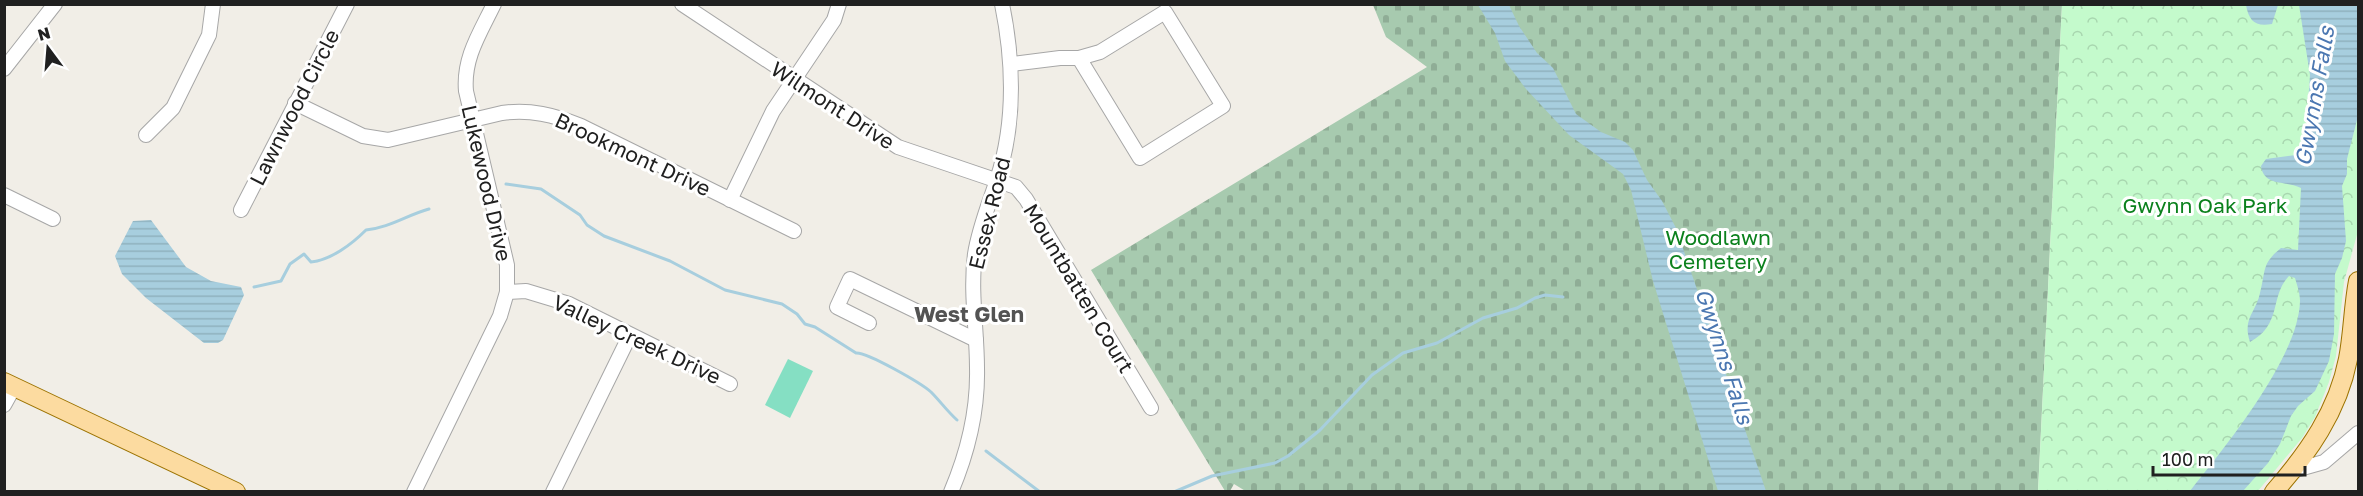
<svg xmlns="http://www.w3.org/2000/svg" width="2363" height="496" font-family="'Golos Text',sans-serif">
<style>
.cemetery{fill:url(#cemetery-stones)}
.park{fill:url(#park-crowns)}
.pitch{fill:#85dfc3}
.water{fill:url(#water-rules)}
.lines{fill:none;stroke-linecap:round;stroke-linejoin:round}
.stream{stroke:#a7cede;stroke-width:3}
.minor-casing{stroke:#a7a7a7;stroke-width:16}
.major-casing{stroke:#9c7300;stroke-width:20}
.minor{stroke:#fff;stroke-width:14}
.major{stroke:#fcdba0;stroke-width:18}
.labels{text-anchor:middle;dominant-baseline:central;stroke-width:6;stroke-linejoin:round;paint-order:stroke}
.street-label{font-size:21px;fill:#202020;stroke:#fff}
.park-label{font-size:21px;fill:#0b811d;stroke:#fff}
.water-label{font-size:22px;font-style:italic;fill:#4b77b1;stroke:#fff}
.neighbourhood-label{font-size:22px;font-weight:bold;fill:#535353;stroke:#fff}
</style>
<defs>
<pattern id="cemetery-stones" width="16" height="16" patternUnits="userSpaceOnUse" patternTransform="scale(1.5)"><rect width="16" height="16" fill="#a7caaf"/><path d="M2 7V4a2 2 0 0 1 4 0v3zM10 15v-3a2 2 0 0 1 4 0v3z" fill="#8fad96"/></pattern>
<pattern id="park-crowns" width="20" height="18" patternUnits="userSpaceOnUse" patternTransform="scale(1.5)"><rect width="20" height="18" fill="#c4facc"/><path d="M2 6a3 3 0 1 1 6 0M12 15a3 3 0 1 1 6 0" fill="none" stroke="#a8d6af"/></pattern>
<pattern id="water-rules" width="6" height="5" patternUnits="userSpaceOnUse" patternTransform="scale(1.5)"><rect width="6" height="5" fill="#a7cede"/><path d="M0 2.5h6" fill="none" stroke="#8fb1be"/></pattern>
</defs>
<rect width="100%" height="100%" fill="#f1eee7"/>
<path class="cemetery" d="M1373 5H2062L2038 491 1247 492 1234 484 1230 491H1225L1091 270 1427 67 1386 37Z"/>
<path class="park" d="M2062 5H2358V231L2344 282 2336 356 2329 382 2315 417 2302 438 2258 491 2038 492Z"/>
<path class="pitch" d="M788 359 813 371 790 418 765 405Z"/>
<g class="water">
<path d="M1478 5H1509L1519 26 1537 53 1553 68 1576 114 1601 132 1625 142 1633 150 1647 180 1662 201 1676 228 1766 491H1718L1653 281 1631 190 1623 174 1569 135 1526 89 1505 61 1495 33Z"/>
<path d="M2246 5H2278L2272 24C2255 27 2249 21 2246 5Z"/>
<path d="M2299 5H2358V116L2347 159V174L2342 186 2346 241 2342 258 2335 274 2334 334 2329 361 2315 391 2298 406 2291 416 2280 444 2268 463 2243 491H2190C2225 447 2299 357 2300 301 2300 293 2297 285 2295 278L2289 276C2269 297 2283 324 2250 342 2242 318 2256 313 2260 293 2266 271 2261 264 2281 248L2298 250 2301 188C2285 180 2264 187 2261 166L2266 159 2296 155 2305 146 2310 75Z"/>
<path d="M151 220 186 267 211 281 241 287 244 295 223 340 218 343H204L146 298 122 274 115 256 133 221Z"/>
</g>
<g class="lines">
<g class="stream">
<path d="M506 184 541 189 580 215 587 225 604 236 670 261 725 290 782 304 797 314 805 324 815 327 856 353C867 352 921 383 931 392 940 401 947 411 957 420"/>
<path d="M254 287 281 281 290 264 304 254 311 262C331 260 352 244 366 230 389 228 407 215 429 209"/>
<path d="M986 451 1040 492"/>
<path d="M1174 492 1212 476 1275 463 1288 456 1320 430 1372 375 1403 353 1437 343 1483 318 1517 308 1535 298 1545 295 1563 297"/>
</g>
<defs>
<g id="minor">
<path d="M682 4 898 147 1016 187 1026 199 1151 408"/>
<path d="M1012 64 1060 58H1079L1140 158 1223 106 1165 12 1100 52 1079 58"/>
<path d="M4 69 55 4"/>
<path d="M295 103 363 136 388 140 502 113C530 109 554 115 581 126L794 231"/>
<path d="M146 135 173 108 209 35 213 4"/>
<path d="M4 195 53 219"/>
<path d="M730 200 773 111 834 20 839 4"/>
<path d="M241 210 347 4"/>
<path d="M507 292 526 291 569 304 730 384"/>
<path d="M869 323 837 307 850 279 976 340"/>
<path d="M4 405 14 387"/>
<path d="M2292 471 2324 462 2358 433"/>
<path d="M414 492 500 316 507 292V265L466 91C463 58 480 33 494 4"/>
<path d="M553 492 630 335"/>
<path d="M951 492C968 452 978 410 977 368 977 330 970 292 975 254 979 228 989 204 997 180 1016 122 1014 63 1002 4"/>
</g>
<g id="major">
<path d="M4 382 236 492"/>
<path d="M2274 492C2308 453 2338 411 2348 359 2353 333 2353 307 2358 281"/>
</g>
</defs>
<use href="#minor" class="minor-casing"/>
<use href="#major" class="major-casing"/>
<use href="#minor" class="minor"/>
<use href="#major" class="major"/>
</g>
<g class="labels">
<g class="street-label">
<text transform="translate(833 105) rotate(33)">Wilmont Drive</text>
<text transform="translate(294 107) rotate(-63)">Lawnwood Circle</text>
<text transform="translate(633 154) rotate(25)">Brookmont Drive</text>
<text transform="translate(487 183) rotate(77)">Lukewood Drive</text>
<text transform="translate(989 213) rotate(-76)">Essex Road</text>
<text transform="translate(1079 288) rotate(59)">Mountbatten Court</text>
<text transform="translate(637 339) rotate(25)">Valley Creek Drive</text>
</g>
<g class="park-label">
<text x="2205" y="205">Gwynn Oak Park</text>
<text x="1718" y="237">Woodlawn<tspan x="1718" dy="24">Cemetery</tspan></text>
</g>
<g class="water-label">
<text transform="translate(2314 96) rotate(-80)">Gwynns Falls</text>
<text transform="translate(1725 356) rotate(72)">Gwynns Falls</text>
</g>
<g class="neighbourhood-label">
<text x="969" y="313">West Glen</text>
</g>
</g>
<rect width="2363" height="496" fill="none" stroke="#202020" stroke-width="12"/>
<g transform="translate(48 48) rotate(344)" stroke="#ffffff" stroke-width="4.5" paint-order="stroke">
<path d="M0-4.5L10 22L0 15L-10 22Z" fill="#202020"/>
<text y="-9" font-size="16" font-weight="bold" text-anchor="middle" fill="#202020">N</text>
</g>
<path d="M2153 466v9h152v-9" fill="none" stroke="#202020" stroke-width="3"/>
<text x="2162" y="466" font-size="18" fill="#202020" stroke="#ffffff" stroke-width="4.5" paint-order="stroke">100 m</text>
</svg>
